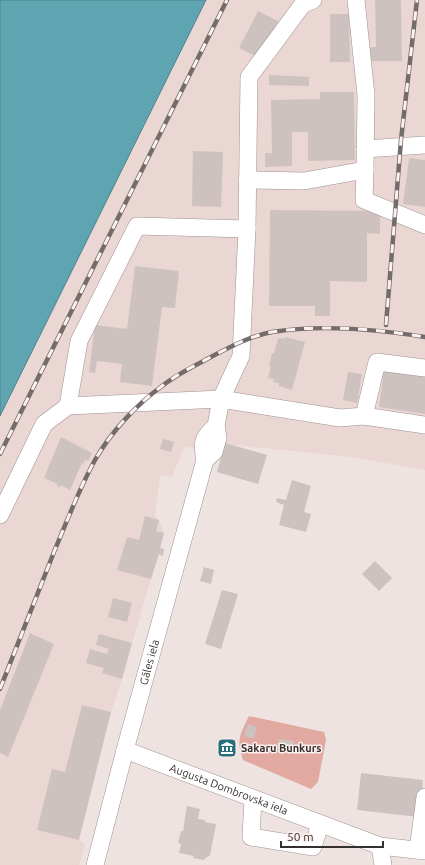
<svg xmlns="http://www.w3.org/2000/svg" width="425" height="865" font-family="Ubuntu,sans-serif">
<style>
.built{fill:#ead6d3}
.green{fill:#e2a9a1}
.water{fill:#5ea4b1;stroke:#51818a}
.building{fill:#cec2c0}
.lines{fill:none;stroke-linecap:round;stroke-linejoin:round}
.minor-casing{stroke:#9d9290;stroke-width:18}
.minor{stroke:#fff;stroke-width:17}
.rail-casing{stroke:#736c6b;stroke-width:4.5}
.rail{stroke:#fdf0ef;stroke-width:3;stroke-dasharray:9;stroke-linecap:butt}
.labels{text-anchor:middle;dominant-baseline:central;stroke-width:3;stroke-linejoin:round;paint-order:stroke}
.street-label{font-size:11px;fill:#34302f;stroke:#fdf0ef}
.poi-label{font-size:11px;font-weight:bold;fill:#34302f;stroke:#fdf0ef;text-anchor:start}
</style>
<rect width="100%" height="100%" fill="#efe3e1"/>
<path class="built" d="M206 0H425V470L351 457 225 444 221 456 185 446 172 477 160 475 155 516 159 520 164 533 122 679 111 712 79 840 85 845 79 865H0V416Z"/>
<path class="green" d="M249 716 324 732 326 740 318 782 311 789 243 760C236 739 240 735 249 716Z"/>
<path class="water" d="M0 0H206L0 416Z"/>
<g class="building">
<path d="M375 0H401L402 61H370V47H376Z"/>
<path d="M258 11 278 21 259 58 239 48Z"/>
<path d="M330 14H349L350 62H330Z"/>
<path d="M269 75 309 77V86L269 85Z"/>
<path d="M320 92H354L355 160 308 161V132H292V166L265 167V153H272L271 100 320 99Z"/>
<path d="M193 151 223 152 221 207 192 206Z"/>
<path d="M409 158 425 160V207L403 204Z"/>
<path d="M270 210 380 211V234L367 233V282L330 281V316H315V306H269Z"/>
<path d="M135 266 179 271 175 308 162 307 152 386 120 382 122 364 97 361 95 373 89 372 95 325 127 329Z"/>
<path d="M285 337 305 342 292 390 279 386V383L273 382 274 379 268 378 271 366H269L272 353 274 354 278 338 285 339Z"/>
<path d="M384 370 425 376V414L379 407Z"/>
<path d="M348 372 362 374 357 403 343 400Z"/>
<path d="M61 437 92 453 88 461 84 459 85 461 84 464 82 463 70 490 61 485 60 487 57 486 58 484 44 478Z"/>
<path d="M163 439 174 442 171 452 160 449Z"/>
<path d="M225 443 267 455 258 484 217 472Z"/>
<path d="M292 480 311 486 304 512 311 514 306 532 279 525 284 505 276 502 277 498 286 500Z"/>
<path d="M145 516 159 520 156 531 164 533 160 548 164 549 163 556 159 554 151 579 117 570 127 537 139 540Z"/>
<path d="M375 561 392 578 379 591 362 574Z"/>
<path d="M204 567 214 570 211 584 200 581Z"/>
<path d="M222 590 238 594 221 649 205 644Z"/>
<path d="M113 598 132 603 127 622 108 617Z"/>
<path d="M30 633 54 644 8 757 0 753V710Z"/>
<path d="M99 634 132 643 122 679 102 673 104 668 86 663 90 649 107 654 109 649 96 645Z"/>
<path d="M82 705 111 712 79 840 37 830 52 769 65 772Z"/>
<path d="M248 724 257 727 254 739 244 736Z"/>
<path d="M279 739 294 741 292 751 277 749Z"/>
<path d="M224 745 231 748 230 752 223 749Z"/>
<path d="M361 773 423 780 419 817 357 810Z"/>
<path d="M187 806 200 809 198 819 205 820V822L216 824 210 855 203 860 193 858 194 856 179 853 181 844 178 843 181 831H183Z"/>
</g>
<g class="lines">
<defs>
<g id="minor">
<path d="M365 149 425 145"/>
<path d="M365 170 364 200 425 225"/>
<path d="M247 180 304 181 365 170 366 95 356 0"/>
<path d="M68 406 79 341 137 226 247 229"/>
<path d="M364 416 377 362 425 368"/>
<path d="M205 460 214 452 218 438 216 426 221 399 340 418 364 416 425 425"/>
<path d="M205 460C201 443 203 437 216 426"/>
<path d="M0 515 44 424 68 406 221 399 241 356 247 229 249 77 303 4 313 0"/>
<path id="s1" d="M125 750 380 846 425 851"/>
<path d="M253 799 251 837 313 847 320 824"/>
<path d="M380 846 383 865"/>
<path d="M418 850 425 797"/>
<path id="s2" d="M95 865 125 750 205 460"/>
</g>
</defs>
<use href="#minor" class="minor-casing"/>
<use href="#minor" class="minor"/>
<defs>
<g id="rail">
<path d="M386 325 401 140 417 0"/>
<path d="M0 454 227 0"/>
<path d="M0 689C18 644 36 598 54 552 67 521 79 489 95 460 111 432 136 405 162 386 177 374 194 366 211 357 230 347 250 336 272 332 322 324 375 329 425 337"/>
</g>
</defs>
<use href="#rail" class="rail-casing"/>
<use href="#rail" class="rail"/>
</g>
<defs>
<symbol id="museum-square" viewBox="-11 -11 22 22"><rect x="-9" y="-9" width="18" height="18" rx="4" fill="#266e7a" stroke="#fdf0ef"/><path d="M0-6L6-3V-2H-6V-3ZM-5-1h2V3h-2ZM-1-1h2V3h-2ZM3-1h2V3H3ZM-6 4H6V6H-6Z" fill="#fff"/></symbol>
</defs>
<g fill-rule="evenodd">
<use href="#museum-square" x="216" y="737" width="22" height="22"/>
</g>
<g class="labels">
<g class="street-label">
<text stroke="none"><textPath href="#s2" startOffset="210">Gāles iela</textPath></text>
<text stroke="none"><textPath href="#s1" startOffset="111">Augusta Dombrovska iela</textPath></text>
</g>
<g class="poi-label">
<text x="241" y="748">Sakaru Bunkurs</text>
</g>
</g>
<path d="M281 841v6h102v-6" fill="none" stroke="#34302f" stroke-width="2"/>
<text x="287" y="841" font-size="12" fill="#34302f" stroke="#fdf0ef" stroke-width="3" paint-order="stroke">50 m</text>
</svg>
